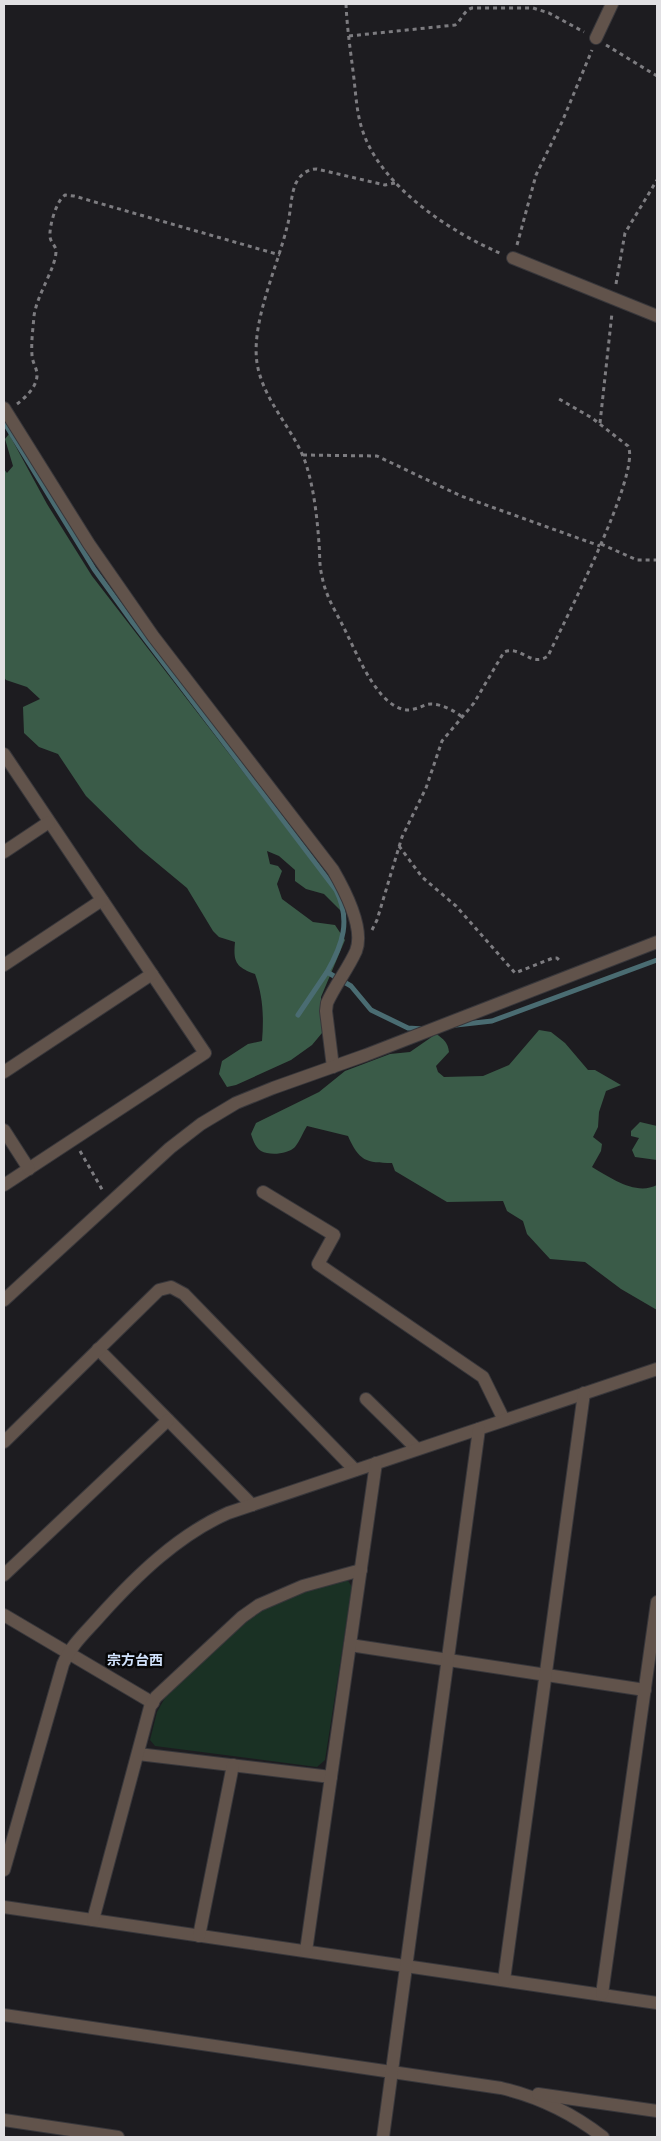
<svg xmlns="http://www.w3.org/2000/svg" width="661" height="2141" font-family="'Asap Condensed','Noto Sans JP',sans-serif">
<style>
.green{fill:#1a3124}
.forest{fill:#3a5b48}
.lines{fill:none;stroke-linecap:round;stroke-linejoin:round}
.stream{stroke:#4a6c72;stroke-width:5}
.minor-casing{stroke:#38373b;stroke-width:14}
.path{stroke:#7d7c80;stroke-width:3;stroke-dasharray:4 4;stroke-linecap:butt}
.minor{stroke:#61534b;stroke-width:12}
.labels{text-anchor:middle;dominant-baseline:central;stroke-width:5;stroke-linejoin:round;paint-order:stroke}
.neighbourhood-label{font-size:14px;font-weight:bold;fill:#d2e3fd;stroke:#070708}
</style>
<rect width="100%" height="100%" fill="#1d1c20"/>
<path class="green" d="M347 1579 352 1587 325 1760 317 1767 155 1746 150 1740 157 1712 166 1696C194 1670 231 1628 264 1608 288 1594 320 1587 347 1579Z"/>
<g class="forest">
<path d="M9 434 47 504 92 576 342 900 345 910 341 911 324 894 306 889 295 881V870L279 856 267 851 270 864 278 866 282 871 277 884 282 899 313 922 335 925 345 940 321 997 322 1033 312 1045 291 1060 236 1085 227 1087 219 1074 222 1061 248 1044 262 1041C264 1017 263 996 255 974 236 967 233 962 235 942L219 937 213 931 187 888 140 849 86 796 58 754 39 747 24 733 23 707 40 699 27 687 6 680 4 677V469L7 473 13 466 5 439Z"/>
<path d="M539 1030 551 1032 565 1043 588 1070H595L621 1085 606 1091 599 1112 598 1127 593 1137 602 1144 601 1151 592 1167C611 1178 636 1196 657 1185V1310L621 1289 585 1262 550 1259 527 1234 523 1221 507 1211 503 1201 447 1202 395 1171 392 1163C366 1163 359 1161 348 1136L307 1126C303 1132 300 1141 295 1147 288 1154 270 1156 261 1151 255 1147 253 1140 251 1134L256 1123 319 1092 345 1071 390 1054 410 1052 436 1034C444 1039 448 1043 449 1052L436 1066 438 1072 444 1077 483 1076 509 1065Z"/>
<path d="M640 1122 657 1126V1160L635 1157 632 1150 639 1138 631 1136V1131Z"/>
</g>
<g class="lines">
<g class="stream">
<path d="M4 422 94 569 133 623 336 890C351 920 343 944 327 972"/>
<path d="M298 1015 327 972 351 986 371 1010 408 1028 423 1029"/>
<path d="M456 1025 492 1021 657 960"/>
</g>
<defs>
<g id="minor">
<path d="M596 38 612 4"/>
<path d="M513 258 657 316"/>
<path d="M4 408 89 544 153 636 333 870C344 889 365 928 356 951 348 969 335 985 327 1003L326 1011 333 1067"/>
<path d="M4 754 205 1053 4 1185"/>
<path d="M4 852 49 822"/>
<path d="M4 965 102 900"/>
<path d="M4 1072 152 974"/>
<path d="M4 1130 29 1169"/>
<path d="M263 1192 334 1235 318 1264 483 1377 504 1420"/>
<path d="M4 1300 170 1148 201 1124 236 1103 273 1088 366 1055 657 942"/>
<path d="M98 1349 252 1505"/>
<path d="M366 1399 417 1449"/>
<path d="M4 1442 159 1290 171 1287 184 1294 355 1470"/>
<path d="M4 1575 168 1420"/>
<path d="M4 1615 153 1703"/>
<path d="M350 1645 645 1690"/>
<path d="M138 1754 331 1777"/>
<path d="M4 1870 63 1664C71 1645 86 1632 100 1616 136 1576 178 1535 228 1513L657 1369"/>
<path d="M4 1907 657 2003"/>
<path d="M93 1920 150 1707 156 1697 242 1617 259 1605 303 1586 361 1570"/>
<path d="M199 1936 233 1765"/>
<path d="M306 1951 376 1463"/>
<path d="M504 1980 584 1393"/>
<path d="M602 1994 657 1602"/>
<path d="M4 2015 501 2088C540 2097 572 2113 603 2137"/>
<path d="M538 2094 657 2111"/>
<path d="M4 2120 118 2137"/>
<path d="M383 2137 479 1429"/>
</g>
</defs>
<use href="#minor" class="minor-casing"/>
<g class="path">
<path d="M346 4C347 29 351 54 354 79 356 97 357 115 363 132 382 187 450 232 502 254"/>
<path d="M349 36 455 25C462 20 464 10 472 8H533L549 13 584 32"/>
<path d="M606 45 657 76"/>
<path d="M395 183 385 185 317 169C307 169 300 175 296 183 290 196 291 214 287 227 277 268 251 322 257 363 263 401 294 429 306 464 314 489 317 517 319 543 320 554 319 565 322 576 325 595 336 612 344 628 355 650 365 675 381 694 389 703 401 713 414 709 420 708 425 704 431 704 442 704 455 711 462 717"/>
<path d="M517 245 536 175 562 122 592 50"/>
<path d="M616 284 625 233 657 180"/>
<path d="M17 404C26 397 38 386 37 373 36 367 32 361 32 355 31 342 33 329 34 316 37 294 56 268 56 251 56 246 51 243 50 237 49 227 56 201 65 195L74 196 280 255"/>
<path d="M600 423 612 313"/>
<path d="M303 455 377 456 461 496 600 546"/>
<path d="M601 544 637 560H657"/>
<path d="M399 846 422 877 456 906 515 973 553 958H557L560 961"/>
<path d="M372 930 377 920 402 837 426 788 442 741 474 703 504 652C521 645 531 668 548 656 563 624 642 472 628 446L592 418 559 399"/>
<path d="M80 1151 103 1191"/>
</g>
<use href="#minor" class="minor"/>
</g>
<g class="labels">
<g class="neighbourhood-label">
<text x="135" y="1660">宗方台西</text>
</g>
</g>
<rect width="661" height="2141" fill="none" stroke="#e1e0e3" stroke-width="10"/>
</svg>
